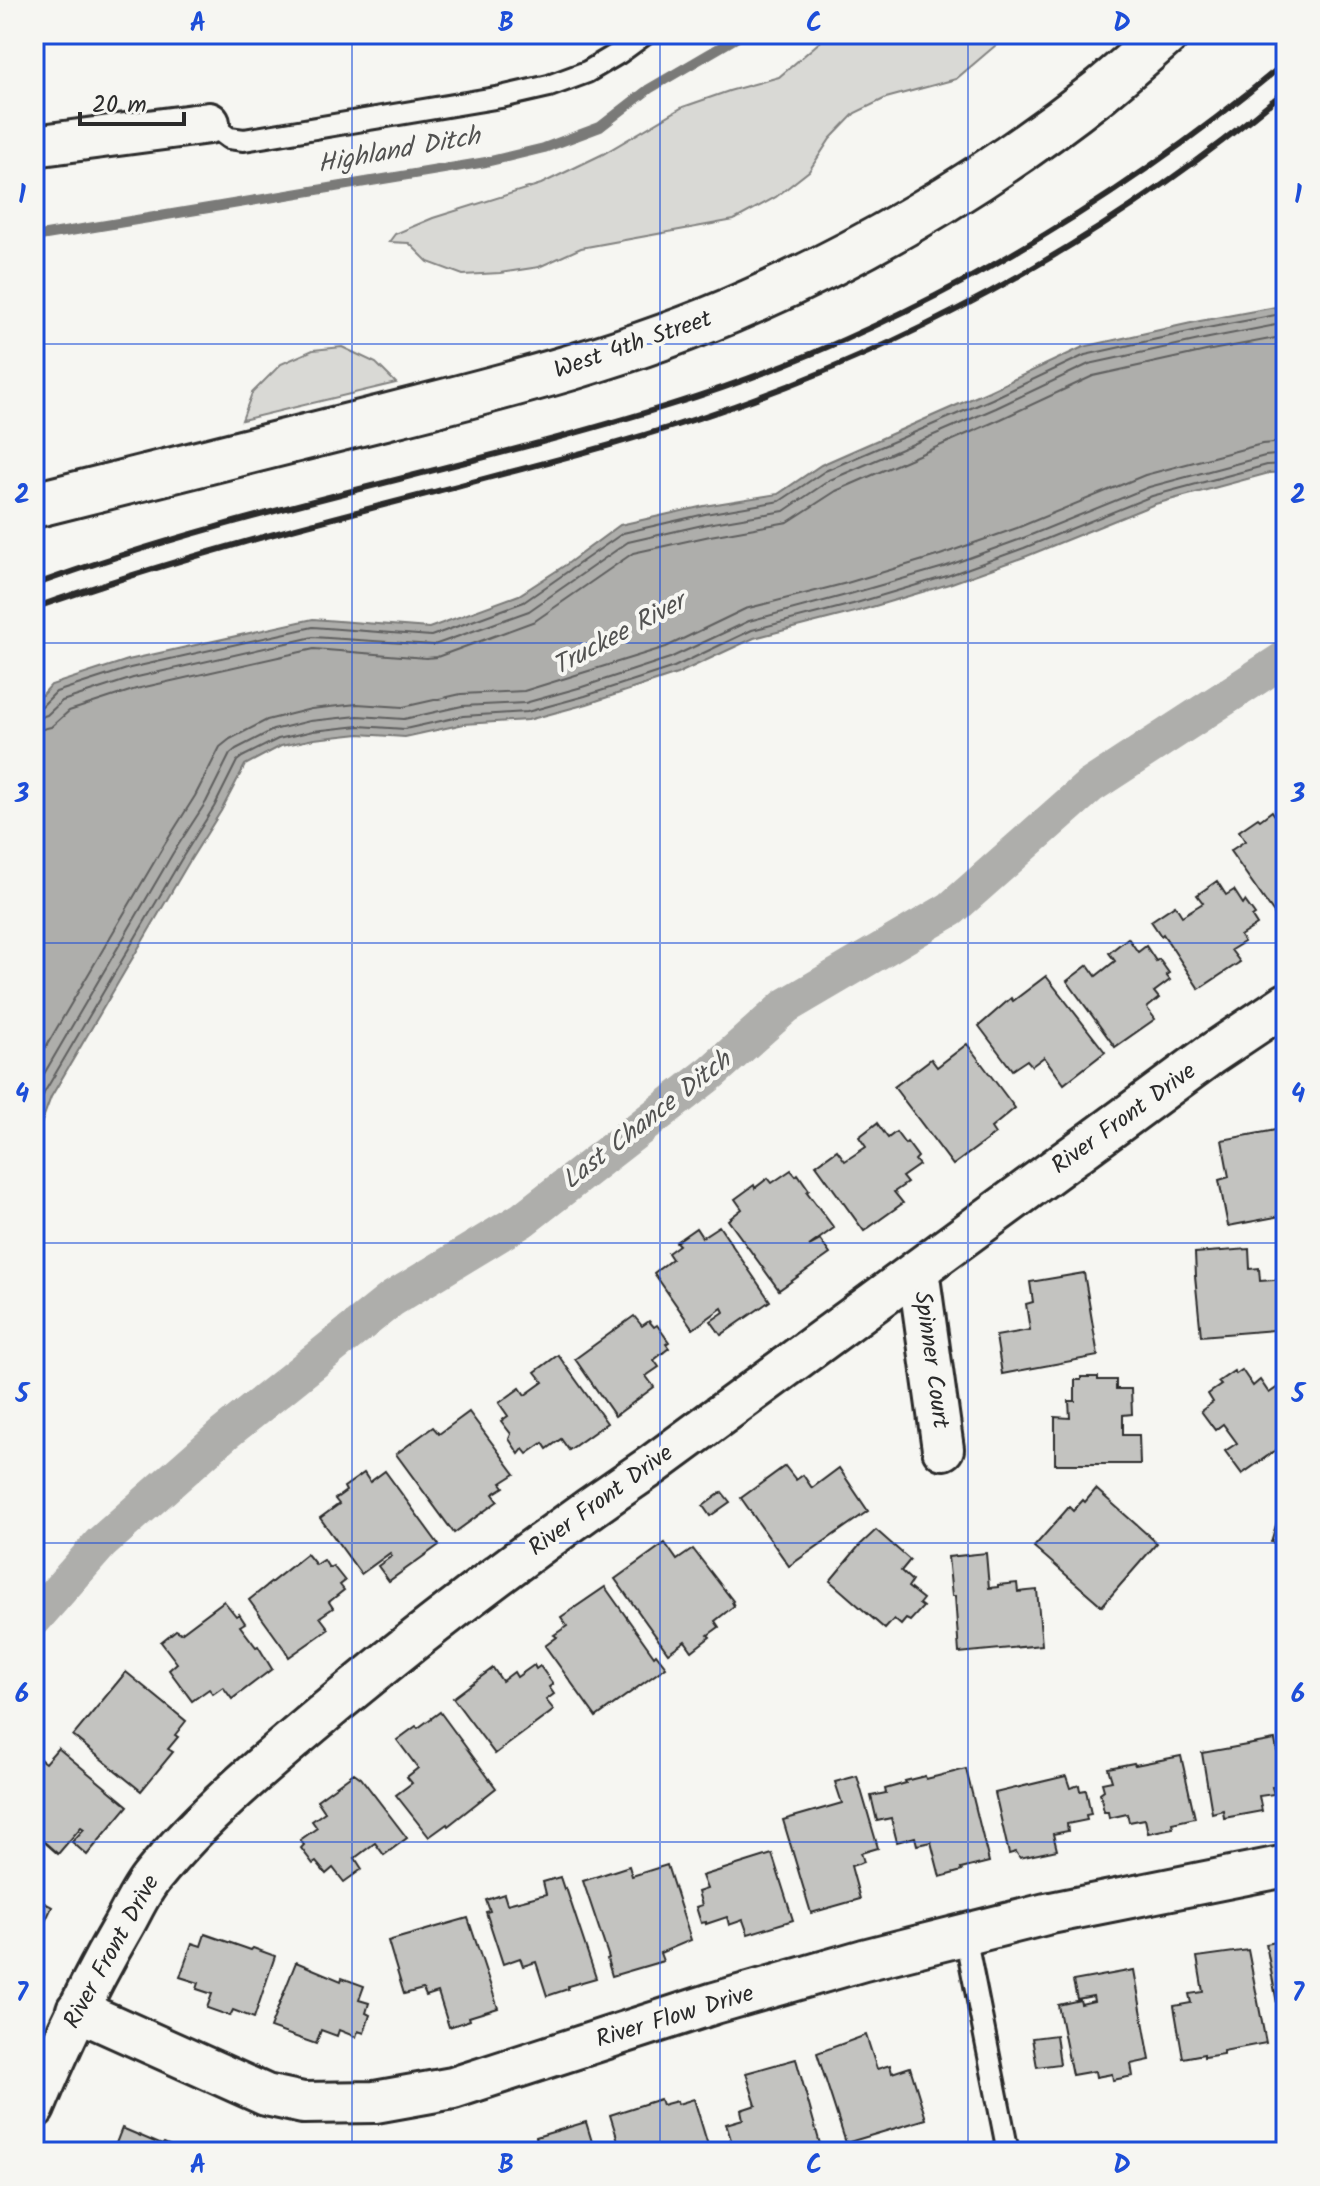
<svg xmlns="http://www.w3.org/2000/svg" width="1320" height="2186" font-family="Kalam,sans-serif">
<style>
.green{fill:#d9d9d5;stroke:#828280;stroke-width:2}
.water{fill:#aeaeab;stroke:#7a7a78;stroke-width:2}
.lines{fill:none;stroke-linecap:round;stroke-linejoin:round}
.shore{stroke:#5f5f5e;stroke-width:2}
.stream{stroke:#7a7a78;stroke-width:10}
.canal{stroke:#aeaeab;stroke-width:36}
.building{fill:#c3c3c0;stroke:#2b2b2b;stroke-width:2}
.service-casing{stroke:#2b2b2b;stroke-width:26}
.minor-casing{stroke:#2b2b2b;stroke-width:46}
.secondary-casing{stroke:#2b2b2b;stroke-width:50}
.path{stroke:#2b2b2b;stroke-width:5;stroke-dasharray:2 6;stroke-linecap:butt}
.service{stroke:#f6f6f2;stroke-width:20}
.minor{stroke:#f6f6f2;stroke-width:40}
.secondary{stroke:#f6f6f2;stroke-width:44}
.rail{stroke:#2b2b2b;stroke-width:6}
.grid{fill:none;stroke:#1d4ed8;stroke-width:2;stroke-opacity:0.55}
.labels{text-anchor:middle;dominant-baseline:central;stroke-width:8;stroke-linejoin:round;paint-order:stroke}
.street-label{font-size:24px;fill:#2b2b2b;stroke:#f6f6f2}
.water-label{font-size:26px;font-style:italic;fill:#525251;stroke:#f6f6f2}
.neatline{fill:none;stroke:#1d4ed8;stroke-width:3}
.grid-label{font-size:26px;text-anchor:middle;font-weight:bold;fill:#1d4ed8}
</style>
<rect width="100%" height="100%" fill="#f6f6f2"/>
<filter id="ink" filterUnits="userSpaceOnUse"><feTurbulence type="fractalNoise" baseFrequency=".0125" numOctaves="2"/><feDisplacementMap in="SourceGraphic" scale="16" xChannelSelector="R" yChannelSelector="G"/><feConvolveMatrix kernelMatrix="1 2 1 2 8 2 1 2 1" color-interpolation-filters="sRGB"/></filter>
<g filter="url(#ink)">
<g class="green">
<path d="M829 34H1025L996 45 956 79 886 98 855 113 830 139 809 171 776 197 734 220 581 248 539 267 500 273 463 275 428 262 409 243 389 242 395 234 433 218 541 184 603 154 683 107 729 91 779 77Z"/>
<path d="M342 347 376 363 396 383 242 420 252 393 281 364 313 350Z"/>
</g>
<path class="water" d="M1286 305V472L1269 473 1155 504 1027 556 949 584 855 612 754 638 677 674 587 704 528 720 464 724 405 737 359 734 314 739 281 746 245 765 221 811 189 862 51 1097 34 1143V704L51 685 128 660 313 619 429 628 519 595 567 564 620 525 704 506 778 494 821 465 989 391 1083 347 1200 321Z"/>
<g class="lines">
<g class="shore">
<path d="M34 708 42 706 56 692 130 668 313 627 431 636 524 602 623 533 705 514 780 501 825 471 992 399 1085 355 1202 329 1286 313"/>
<path d="M34 719 47 715 62 701 133 678 313 637 434 645 529 611 628 542 707 524 784 511 830 480 996 408 1089 364 1204 339 1286 323"/>
<path d="M34 731 51 727 69 711 136 689 314 649 426 658 437 657 535 621 633 553 710 536 788 522 836 491 1001 419 1093 376 1206 351 1286 336"/>
<path d="M34 1067 163 847 195 796 220 747 230 739 267 720 311 709 357 704 403 707 461 694 524 691 666 647 745 609 847 583 940 555 1017 528 1145 475 1262 444 1286 442"/>
<path d="M34 1091 173 853 206 802 230 754 236 749 273 730 310 721 358 716 404 719 462 706 525 703 582 687 670 658 749 621 850 594 944 567 1021 539 1149 487 1265 456 1286 454"/>
<path d="M34 1120 44 1093 182 858 214 807 237 761 242 757 278 739 313 731 359 726 405 729 463 716 527 712 585 696 674 667 752 630 853 604 947 576 1024 548 1152 496 1267 465 1286 464"/>
</g>
<path class="stream" d="M34 237 486 162 544 148 600 127 649 89 743 34"/>
<path class="canal" d="M34 1619 101 1543 224 1434 392 1299 522 1220 712 1072 786 1006 951 909 1090 786 1286 658"/>
</g>
<g class="building">
<path d="M1272 811 1277 819 1286 813V918L1280 922 1230 851 1245 841 1239 831 1258 818 1260 820Z"/>
<path d="M1217 881 1226 895 1234 890 1243 904 1245 901 1255 915 1252 917 1257 925 1240 936 1244 942 1231 950 1240 962 1199 989 1163 934 1161 936 1151 921 1175 905 1182 916 1203 903 1197 895Z"/>
<path d="M1128 938 1138 952 1146 946 1156 961 1159 959 1169 973 1166 975 1170 980 1154 992 1159 998 1147 1008 1155 1019 1115 1047 1067 981 1088 965 1096 976 1115 961 1109 953Z"/>
<path d="M1046 976 1105 1052 1064 1084 1044 1057 1032 1066 1027 1060 1012 1070 979 1026 1011 998 1013 1001Z"/>
<path d="M967 1044 1015 1108 991 1128 995 1134 953 1165 894 1087 931 1059 937 1067Z"/>
<path d="M877 1123 888 1138 896 1132 905 1144 907 1142 918 1157 915 1160 919 1165 902 1177 907 1183 894 1192 903 1203 864 1231 816 1165 837 1150 845 1161 866 1147 859 1137Z"/>
<path d="M1286 1128V1215L1228 1226 1219 1180 1229 1177 1222 1140Z"/>
<path d="M791 1170 796 1176 798 1174 809 1190 807 1192 834 1228 809 1246 820 1240 830 1254 779 1290 728 1220 742 1209 735 1199 754 1185 755 1188 768 1178 772 1183Z"/>
<path d="M719 1226 770 1301 721 1335 711 1321 724 1312 722 1308 693 1329 654 1273 672 1259 668 1253 679 1245 676 1242 696 1228 702 1237Z"/>
<path d="M1249 1249 1250 1269 1259 1268 1260 1281 1286 1279V1329L1201 1336 1195 1276H1196L1195 1253Z"/>
<path d="M1084 1273 1098 1356 1002 1374 996 1336 1030 1330 1026 1304 1033 1302 1030 1282Z"/>
<path d="M634 1316 642 1326 649 1321 654 1327 657 1325 669 1342 666 1344 669 1348 654 1360 659 1367 646 1376 654 1387 615 1416 575 1359Z"/>
<path d="M558 1355 607 1423 569 1450 561 1439 547 1449 543 1443 527 1454 523 1449 519 1454 509 1439 511 1434 501 1421 508 1416 499 1403 520 1388 525 1395 543 1382 535 1372Z"/>
<path d="M1242 1370 1253 1386 1260 1380 1269 1393 1281 1385 1286 1393V1443L1242 1474 1225 1451 1237 1443 1223 1424 1215 1430 1201 1411 1213 1402 1208 1394 1221 1385 1218 1382 1234 1371 1236 1374Z"/>
<path d="M1081 1377H1098V1380H1116V1389H1131L1132 1414 1123 1415V1435H1139L1140 1464H1055V1417L1070 1418 1069 1401H1075V1380H1081Z"/>
<path d="M469 1412 515 1474 501 1483 504 1487 493 1494 498 1501 454 1533 396 1454 433 1427 439 1434Z"/>
<path d="M785 1466 796 1480 803 1475 812 1488 839 1468 868 1511 789 1566 741 1498Z"/>
<path d="M385 1471 439 1545 389 1581 378 1566 392 1556 390 1553 361 1574 320 1518 339 1504 335 1499 346 1491 344 1487 364 1473 370 1482Z"/>
<path d="M1096 1489 1157 1543 1102 1606 1034 1547 1069 1507 1073 1511 1083 1500 1085 1502Z"/>
<path d="M1286 1491V1546L1271 1542Z"/>
<path d="M722 1492 730 1502 710 1516 703 1506Z"/>
<path d="M876 1530 910 1560 901 1571 912 1581 908 1587 923 1599 919 1604 923 1607 910 1621 906 1619 901 1625 894 1619 885 1629 830 1581 859 1546Z"/>
<path d="M665 1543 677 1560 693 1549 733 1601 732 1602 734 1606 715 1621 719 1627 708 1635 710 1637 692 1651 685 1641 668 1653 615 1579Z"/>
<path d="M986 1553 989 1588 998 1587V1585L1017 1583 1018 1592 1037 1590 1042 1645 959 1653 955 1596H952L948 1557Z"/>
<path d="M307 1554 316 1565 324 1560 329 1568 333 1566 345 1581 340 1585 344 1590 329 1602 333 1608 320 1617 329 1629 289 1657 285 1650 249 1600Z"/>
<path d="M605 1587 654 1656 656 1654 666 1667 596 1717 545 1646 557 1637 554 1635 567 1626 561 1617Z"/>
<path d="M224 1601 236 1616 239 1614 245 1623 240 1626 256 1647 258 1646 272 1669 232 1699 223 1687 213 1694 209 1689 192 1701 169 1670 177 1663 161 1642 176 1630 181 1633Z"/>
<path d="M534 1665 536 1669 540 1666 553 1684 549 1687 554 1694 546 1700 554 1710 495 1754 453 1698 493 1668 502 1681 514 1672 517 1677Z"/>
<path d="M126 1672 186 1721 175 1735 178 1737 168 1749 173 1752 141 1791 73 1736Z"/>
<path d="M440 1712 496 1788 448 1826 447 1824 429 1837 396 1795 412 1783 407 1777 418 1768 397 1740 416 1726 418 1728Z"/>
<path d="M1275 1740 1277 1751 1285 1749 1286 1785 1272 1787 1274 1794 1259 1796 1262 1811 1224 1818 1223 1810 1212 1813 1202 1753Z"/>
<path d="M58 1748 128 1806 87 1855 72 1842 84 1829 81 1827 58 1854 34 1833V1759L36 1756 45 1763Z"/>
<path d="M1181 1756 1195 1818 1172 1823 1173 1828 1148 1833 1145 1819 1129 1822 1127 1814 1109 1818 1108 1812H1104L1100 1793 1104 1790 1102 1783 1112 1781 1108 1768 1134 1763 1135 1765Z"/>
<path d="M966 1769 989 1862 961 1869 962 1871 940 1877 931 1842 917 1845 915 1837 897 1842 891 1818 877 1821 871 1796 886 1793 885 1789 906 1783 905 1781 925 1776 926 1779Z"/>
<path d="M354 1773 361 1778 407 1838 384 1855 375 1843 355 1858 362 1869 344 1882 333 1868 326 1874 316 1862 313 1864 301 1848 304 1845 300 1840 317 1828 312 1821 325 1812 317 1800Z"/>
<path d="M857 1776 878 1848 861 1853 864 1862 851 1866 860 1899 811 1913 783 1820 842 1803 835 1782Z"/>
<path d="M1066 1776 1070 1788 1079 1785 1080 1791 1086 1790 1091 1814 1086 1815 1087 1820 1067 1824 1068 1831 1053 1834 1057 1850 1020 1858 1016 1852 1009 1854 995 1793Z"/>
<path d="M772 1854 793 1920 748 1934 743 1920 729 1925 727 1917 706 1924V1922L701 1923 696 1907 702 1905 698 1892 707 1889 702 1876Z"/>
<path d="M667 1865 691 1940 660 1953 663 1961 612 1976 607 1959 609 1958 583 1881 629 1866 632 1876Z"/>
<path d="M560 1877 564 1889 566 1888 596 1978 568 1986V1989L547 1996 536 1962 523 1966 520 1958 503 1964 486 1912 490 1911 486 1900 504 1894 507 1904 546 1894 543 1882Z"/>
<path d="M34 1880 41 1884 34 1898Z"/>
<path d="M36 1898 52 1907 34 1945V1902Z"/>
<path d="M468 1918 498 2008 469 2017 470 2020 449 2027 438 1992 426 1996 423 1989 404 1994 388 1941Z"/>
<path d="M205 1934 251 1950 253 1948 275 1956 254 2018 233 2010 230 2016 207 2008 212 1994 197 1989 199 1983 180 1977 192 1943 201 1946Z"/>
<path d="M1286 1940V2040L1284 2041 1266 1944Z"/>
<path d="M1248 1950 1266 2043 1223 2051V2054L1204 2057V2054L1183 2058 1174 2006 1191 2003 1189 1994 1203 1992 1197 1957Z"/>
<path d="M296 1962 341 1981 342 1978 364 1986 359 2000 369 2003 366 2013 370 2015 364 2033 358 2031 356 2037 339 2030 337 2036 321 2030 316 2044 270 2028Z"/>
<path d="M1134 1970 1150 2060 1131 2064 1133 2076 1113 2080 1112 2074 1096 2077 1095 2071 1072 2075 1058 2005 1080 2000 1081 2004 1094 2001 1093 1996 1077 1999 1073 1981Z"/>
<path d="M866 2035 877 2069 890 2065 892 2073 910 2067 926 2119 846 2143 817 2053Z"/>
<path d="M1056 2035 1060 2064 1037 2067 1032 2038Z"/>
<path d="M796 2059 822 2151 735 2152 726 2124 743 2119 741 2110 756 2105 746 2073Z"/>
<path d="M660 2099 662 2105 677 2101 678 2104 694 2099 710 2152H619L621 2150 610 2115Z"/>
<path d="M586 2122 595 2152H540L536 2137Z"/>
<path d="M122 2128 162 2145 164 2143 184 2152H115L118 2145 115 2146Z"/>
</g>
<g class="lines">
<defs>
<g id="service">
<path d="M209 123 229 138 244 140 501 97 549 86 587 72 619 53 645 34"/>
<path d="M965 1935 1008 2152"/>
</g>
<g id="minor">
<path d="M34 146 209 123"/>
<path d="M918 1270 943 1449"/>
<path d="M77 2010 266 2095 303 2103 375 2102 453 2088 715 2003 864 1960 1046 1914 1286 1866"/>
<path d="M34 2108C60 2046 88 1986 122 1928 132 1911 140 1891 153 1876 205 1812 271 1758 334 1705 436 1620 543 1539 654 1464L1210 1055 1286 1004"/>
</g>
<path id="secondary" d="M34 505C147 477 260 449 373 420 500 388 627 357 748 303 873 248 992 176 1100 91 1122 73 1144 53 1166 34"/>
</defs>
<use href="#service" class="service-casing"/>
<use href="#minor" class="minor-casing"/>
<use href="#secondary" class="secondary-casing"/>
<path class="path" d="M1034 2147 1047 2145 1063 2152"/>
<use href="#service" class="service"/>
<use href="#minor" class="minor"/>
<use href="#secondary" class="secondary"/>
<g class="rail">
<path d="M34 585C241 509 460 471 670 405 894 336 1107 212 1286 62"/>
<path d="M34 608C164 562 297 527 430 493 532 466 635 441 734 406 935 335 1123 227 1286 90"/>
</g>
</g>
</g>
<path class="grid" d="M352 34V2152M660 34V2152M968 34V2152M34 344H1286M34 643H1286M34 943H1286M34 1243H1286M34 1543H1286M34 1842H1286"/>
<g class="labels">
<g class="street-label">
<text transform="translate(633 345) rotate(-19)">West 4th Street</text>
<text transform="translate(1124 1119) rotate(-36)">River Front Drive</text>
<text transform="translate(931 1360) rotate(82)">Spinner Court</text>
<text transform="translate(601 1501) rotate(-36)">River Front Drive</text>
<text transform="translate(112 1952) rotate(-61)">River Front Drive</text>
<text transform="translate(675 2017) rotate(-17)">River Flow Drive</text>
</g>
<g class="water-label">
<text transform="translate(399 151) rotate(-10)">Highland Ditch</text>
<text transform="translate(619 635) rotate(-28)">Truckee River</text>
<text transform="translate(647 1121) rotate(-38)">Last Chance Ditch</text>
</g>
</g>
<rect width="1320" height="2186" fill="none" stroke="#f6f6f2" stroke-width="88"/>
<path d="M80 112v12h104v-12" fill="none" stroke="#2b2b2b" stroke-width="4"/>
<text x="92" y="112" font-size="24" fill="#2b2b2b" stroke="#f6f6f2" stroke-width="6" paint-order="stroke">20 m</text>
<rect x="44" y="44" width="1232" height="2098" class="neatline"/>
<g class="grid-label">
<text x="198" y="31">A</text>
<text x="506" y="31">B</text>
<text x="814" y="31">C</text>
<text x="1122" y="31">D</text>
<text x="22" y="203">1</text>
<text x="1298" y="203">1</text>
<text x="22" y="503">2</text>
<text x="1298" y="503">2</text>
<text x="22" y="802">3</text>
<text x="1298" y="802">3</text>
<text x="22" y="1102">4</text>
<text x="1298" y="1102">4</text>
<text x="22" y="1402">5</text>
<text x="1298" y="1402">5</text>
<text x="22" y="1702">6</text>
<text x="1298" y="1702">6</text>
<text x="22" y="2001">7</text>
<text x="1298" y="2001">7</text>
<text x="198" y="2173">A</text>
<text x="506" y="2173">B</text>
<text x="814" y="2173">C</text>
<text x="1122" y="2173">D</text>
</g>
</svg>
